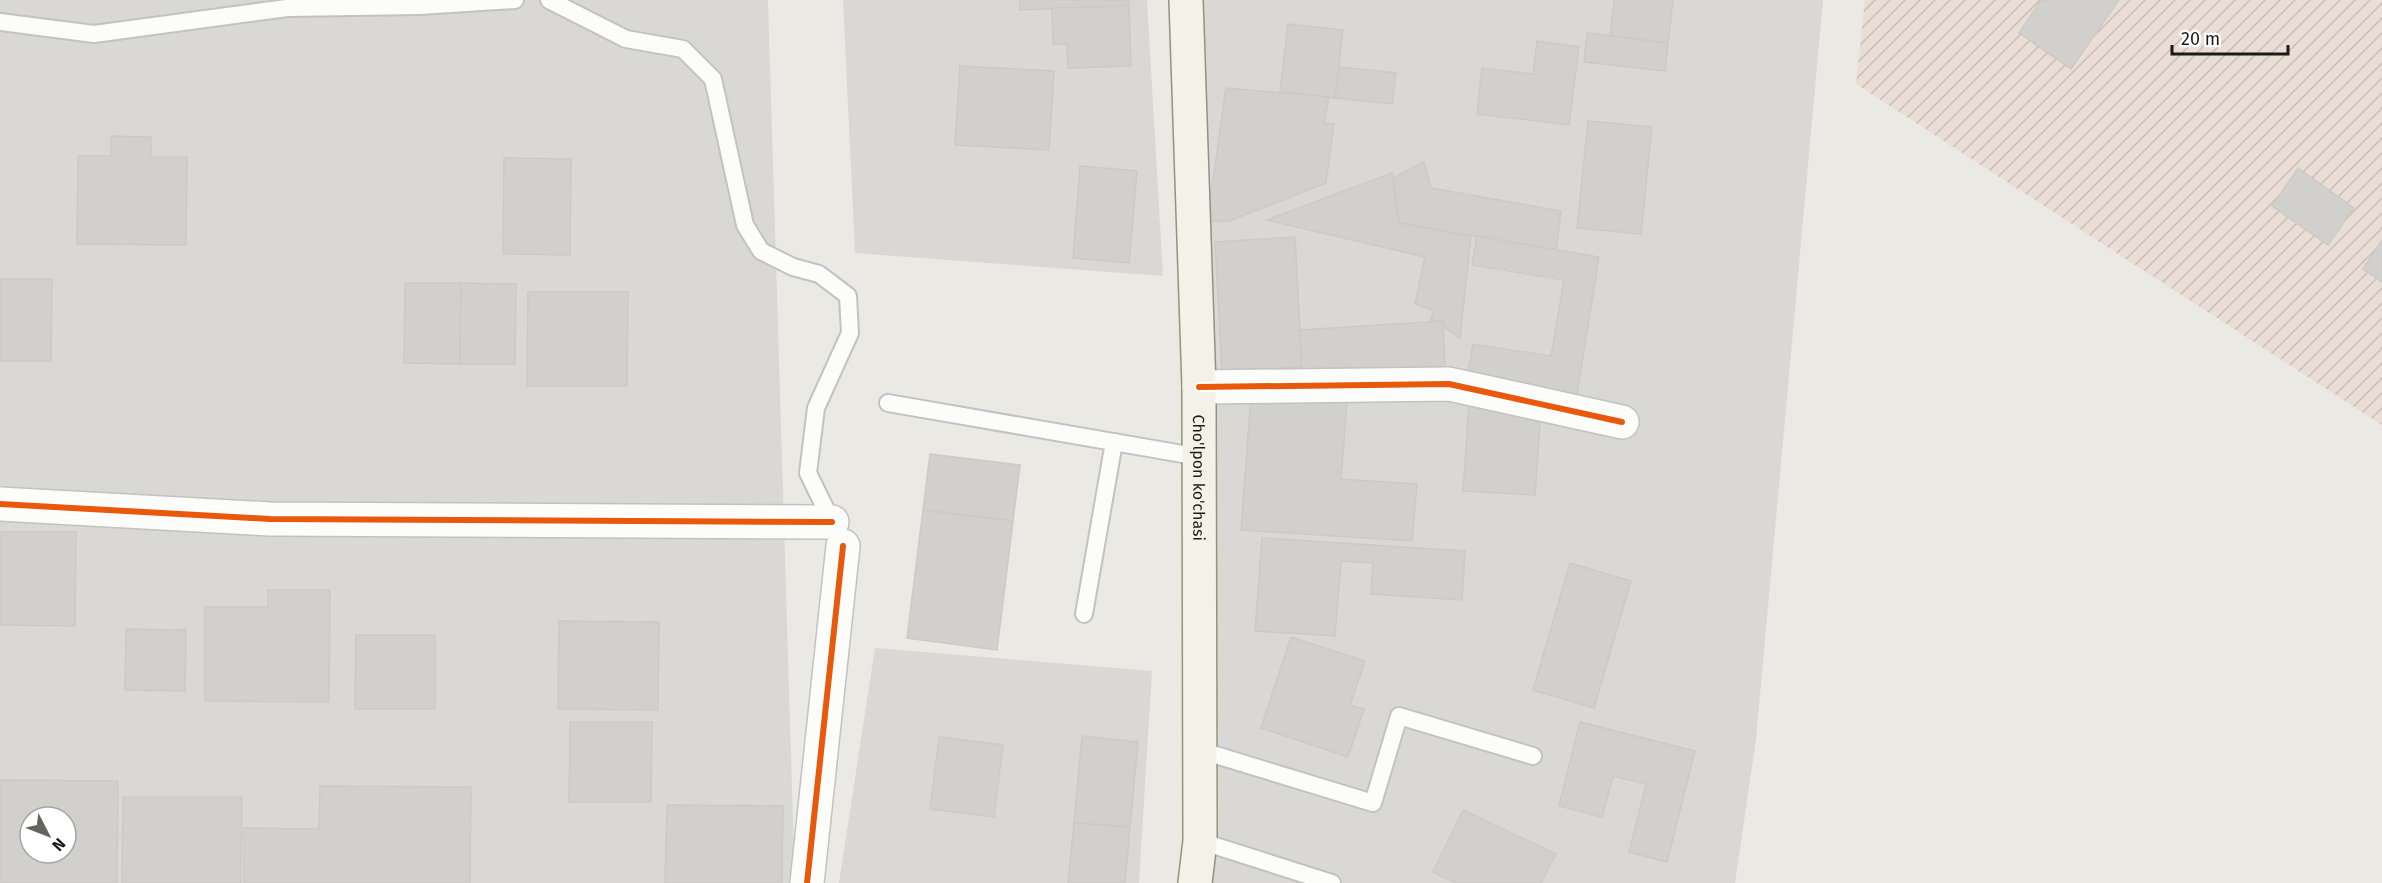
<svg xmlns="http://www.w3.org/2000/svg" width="2382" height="883" font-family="'Fira Sans',sans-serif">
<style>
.residential{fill:#d9d8d5;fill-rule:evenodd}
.military{fill:url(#military-furrows)}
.building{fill:#d2d0cc;stroke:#cdcac5;stroke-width:1.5;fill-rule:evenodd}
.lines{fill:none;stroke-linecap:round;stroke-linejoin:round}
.service-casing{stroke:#c2c2c0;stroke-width:20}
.minor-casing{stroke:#c2c2c0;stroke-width:36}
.secondary-casing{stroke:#91947c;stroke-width:36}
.service{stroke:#fcfcfb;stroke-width:16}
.minor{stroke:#fcfcfb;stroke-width:33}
.secondary{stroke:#f2f2e8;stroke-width:33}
.cycleway-casing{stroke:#fff;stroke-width:10}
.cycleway{stroke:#e8590c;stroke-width:6}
.labels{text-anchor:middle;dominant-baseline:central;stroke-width:6;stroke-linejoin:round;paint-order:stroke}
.street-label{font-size:16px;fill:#1b1b1b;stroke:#fff}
</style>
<defs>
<pattern id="military-furrows" width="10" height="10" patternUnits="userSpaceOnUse" patternTransform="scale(1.5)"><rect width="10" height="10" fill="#eaddd6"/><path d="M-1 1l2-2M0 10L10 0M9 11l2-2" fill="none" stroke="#c8bdb7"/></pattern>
</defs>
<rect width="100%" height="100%" fill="#eae9e4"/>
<g class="residential">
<path d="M0 0H768L794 854 790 883H0ZM30 817H66V853H30Z"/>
<path d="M843 0H1147L1163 276 855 253Z"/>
<path d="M1193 0H1823L1756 739 1735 883H1208Z"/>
<path d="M875 648 1152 671 1139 883H839Z"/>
</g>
<path class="military" d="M1865 0H2382V425L1856 84Z"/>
<g class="building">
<path d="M1020 0H1129V6L1020 10Z"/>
<path d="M1614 0H1673L1668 43 1610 36Z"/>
<path d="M2041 0H2119L2071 69 2019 33Z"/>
<path d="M1129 6 1131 66 1068 68 1067 44H1053L1052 8Z"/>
<path d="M1288 24 1343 30 1335 98 1280 92Z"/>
<path d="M1587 33 1668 43 1665 71 1584 62Z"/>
<path d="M1537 41 1579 47 1569 125 1477 114 1482 68 1533 74Z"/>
<path d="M960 66 1054 71 1049 150 955 145Z"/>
<path d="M1339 67 1396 73 1392 104 1335 98Z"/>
<path d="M1226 88 1329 97 1324 123 1334 124 1326 183 1229 221 1207 222Z"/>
<path d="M1588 121 1652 127 1641 234 1577 228Z"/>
<path d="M111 136 151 137V157H187L186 245 77 244 78 156H111Z"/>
<path d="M504 158 571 159 570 255 503 254Z"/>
<path d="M1424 162 1431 188 1561 211 1556 251 1399 223 1393 178Z"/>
<path d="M1080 166 1137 171 1129 263 1073 258Z"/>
<path d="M2298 168 2354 208 2328 245 2272 206Z"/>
<path d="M1392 173 1399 223 1471 236 1460 338 1443 326V321L1430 322 1434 310 1415 304 1425 257 1267 220Z"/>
<path d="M1477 236 1599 257 1577 394 1467 377 1473 344 1551 356 1564 280 1472 265Z"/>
<path d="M1295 237 1302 367 1222 371 1215 242Z"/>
<path d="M2382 240V282L2363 269Z"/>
<path d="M0 279H52L51 361H0Z"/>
<path d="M405 283H461L460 364 404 363Z"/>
<path d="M461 283 516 284 515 364H460Z"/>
<path d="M528 292H628L627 386H527Z"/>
<path d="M1443 321 1445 368 1302 376 1300 330Z"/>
<path d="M1251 395 1347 402 1341 479 1417 484 1412 541 1241 530Z"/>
<path d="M1469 404 1541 409 1535 495 1463 491Z"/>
<path d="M930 454 1020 465 1013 521 923 510Z"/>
<path d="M923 510 1013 521 997 650 907 638Z"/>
<path d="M0 532H76L75 626 0 625Z"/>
<path d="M1262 538 1465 551 1462 600 1371 594 1373 563 1341 561 1335 636 1255 631Z"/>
<path d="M1570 563 1631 581 1594 708 1533 690Z"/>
<path d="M268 590H330L329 702 205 701V607H268Z"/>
<path d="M559 621 659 622 658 710 558 709Z"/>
<path d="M126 629 186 630 185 691 125 690Z"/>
<path d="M356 635H435V709H355Z"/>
<path d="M1291 637 1365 661 1350 705 1364 709 1348 757 1261 728Z"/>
<path d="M570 722H652L651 802H569Z"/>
<path d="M1580 722 1695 751 1667 862 1629 852 1646 784 1613 776 1602 817 1559 806Z"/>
<path d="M1082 736 1138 742 1130 827 1074 823Z"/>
<path d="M939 737 1003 745 994 817 930 809Z"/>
<path d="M0 780 118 781 117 883H0ZM30 817H66V853H30Z"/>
<path d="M320 786 471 787 470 883H244V828L319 829Z"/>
<path d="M123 797H242L241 883H122Z"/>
<path d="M667 805 783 806 782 883H665Z"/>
<path d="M1463 810 1556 854 1541 883H1456L1433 872Z"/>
<path d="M1074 823 1130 827 1125 883H1068Z"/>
</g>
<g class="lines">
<defs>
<g id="service">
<path d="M549 0 626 39 683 49 713 79 745 225 761 251 793 267 819 274 848 296 850 333 816 408 808 473 833 524"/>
<path d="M0 22 94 34 287 8 419 6 515 0"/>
<path d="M888 403 1200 457"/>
<path d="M1084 614 1114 442"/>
<path d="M1199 750 1373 803 1399 716 1533 756"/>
<path d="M1200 841 1332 883"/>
</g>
<g id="minor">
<path d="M1199 387 1449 384 1622 422"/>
<path d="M0 504 270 519 832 522"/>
<path d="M807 883 843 546"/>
</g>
<g id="secondary">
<path id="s1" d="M1186 0 1199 387 1200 841 1195 883"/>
</g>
</defs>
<use href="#service" class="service-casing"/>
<use href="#minor" class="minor-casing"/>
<use href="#secondary" class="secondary-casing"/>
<use href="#service" class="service"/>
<use href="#minor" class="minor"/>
<use href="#secondary" class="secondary"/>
<defs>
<g id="cycleway">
<path d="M1199 387 1449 384 1622 422"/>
<path d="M0 504 270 519 832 522"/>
<path d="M807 883 843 546"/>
</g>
</defs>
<use href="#cycleway" class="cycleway-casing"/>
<use href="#cycleway" class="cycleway"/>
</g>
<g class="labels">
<g class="street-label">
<text stroke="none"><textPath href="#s1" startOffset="478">Cho'lpon ko'chasi</textPath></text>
</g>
</g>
<g transform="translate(48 835) rotate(132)"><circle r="28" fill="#ffffff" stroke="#a4a4a4" stroke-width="1.5"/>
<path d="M0-4.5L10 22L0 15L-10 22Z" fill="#636361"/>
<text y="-9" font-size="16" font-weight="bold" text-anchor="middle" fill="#1b1b1b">N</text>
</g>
<path d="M2172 45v9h116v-9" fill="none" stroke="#1b1b1b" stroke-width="3"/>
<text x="2181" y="45" font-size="18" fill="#1b1b1b" stroke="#ffffff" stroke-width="4.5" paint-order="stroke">20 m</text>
</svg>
